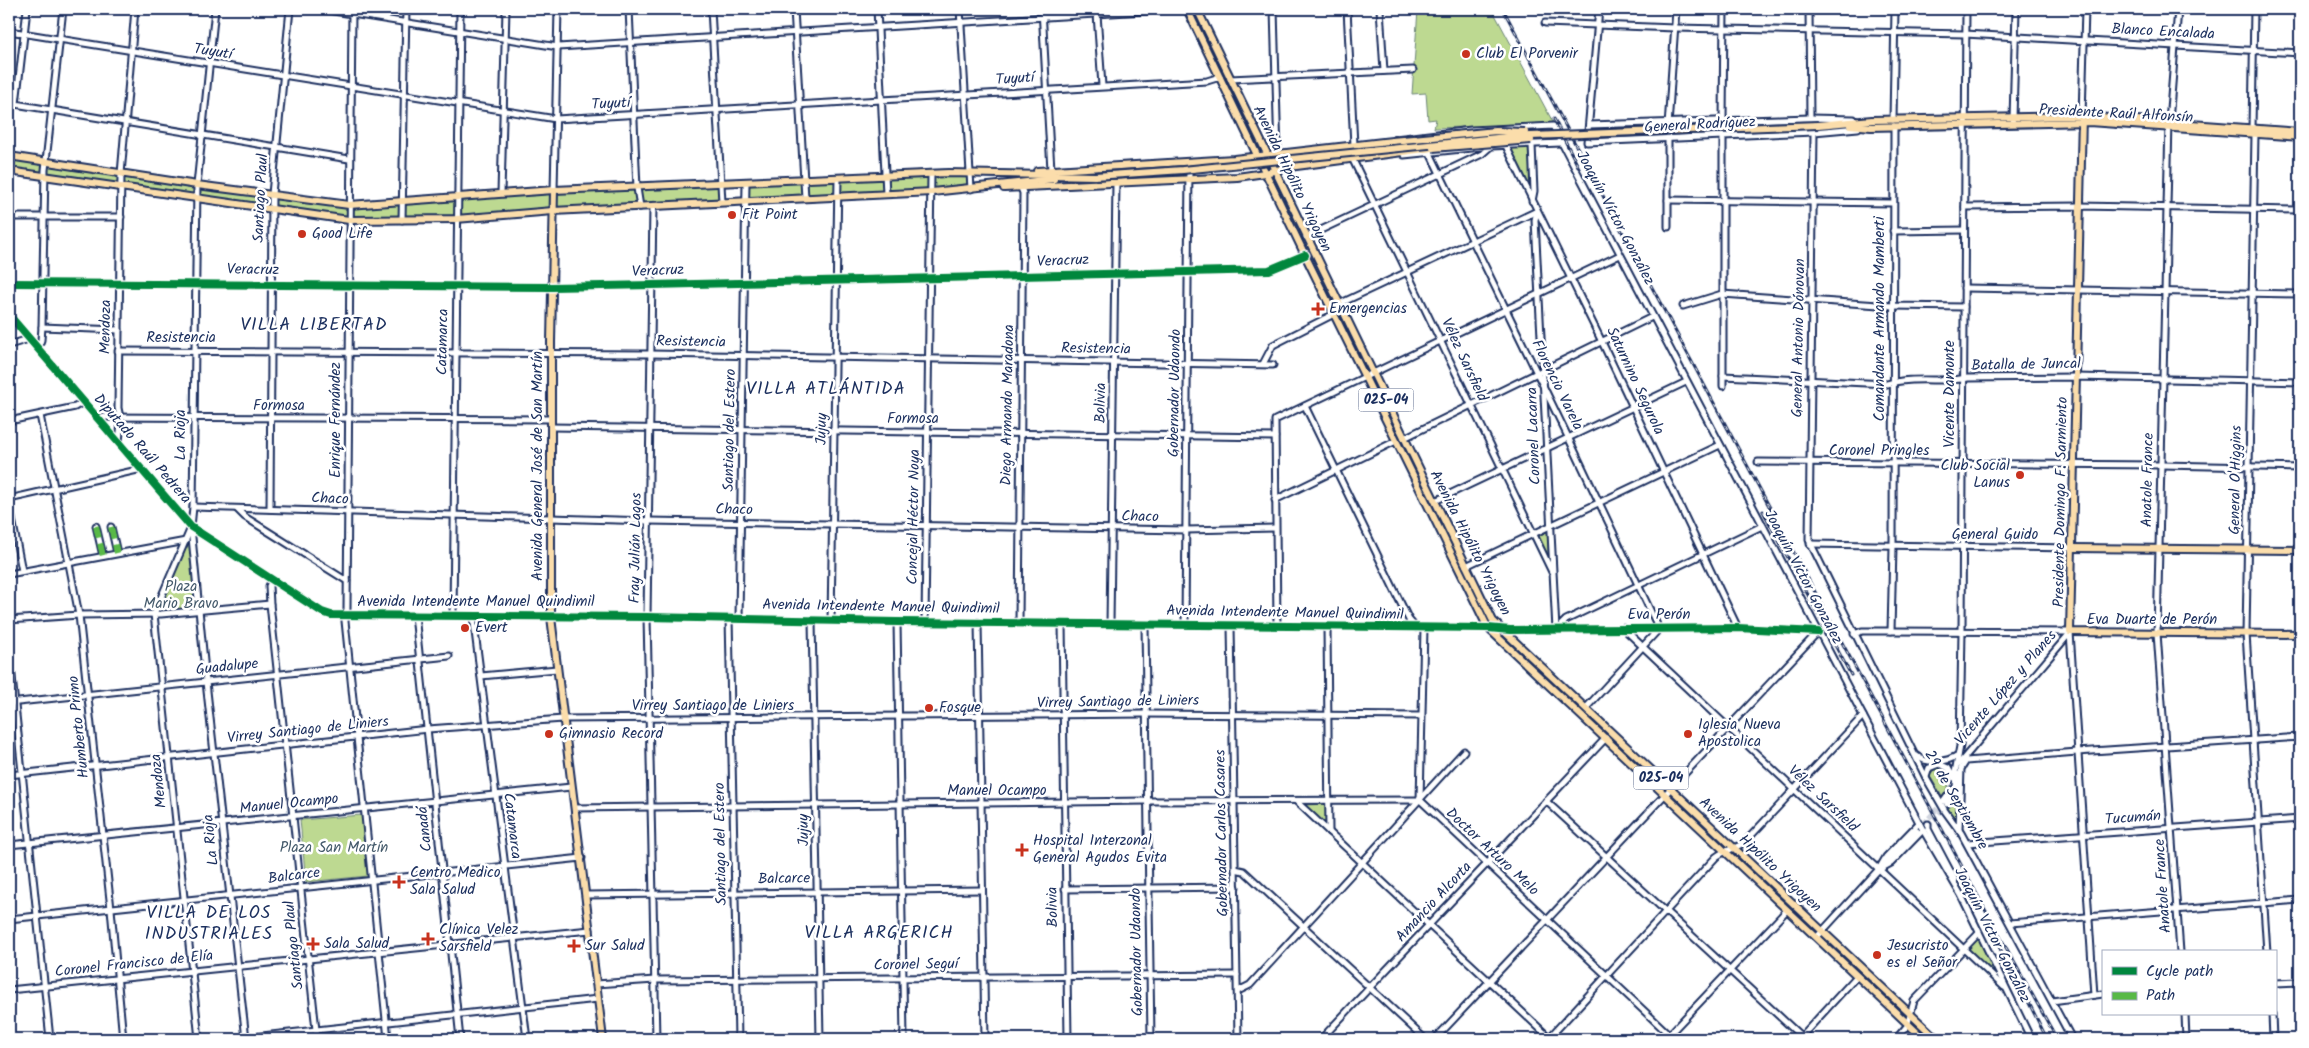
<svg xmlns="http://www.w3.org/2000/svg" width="2309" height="1048" font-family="Kalam,sans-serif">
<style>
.green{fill:#bdd991;stroke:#6c8478}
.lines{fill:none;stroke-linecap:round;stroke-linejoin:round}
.minor-tunnel{stroke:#d1d5df;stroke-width:5;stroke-dasharray:5 2.5;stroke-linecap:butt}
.minor-casing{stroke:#1b2f5e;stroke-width:9}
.major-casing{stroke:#1b2f5e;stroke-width:10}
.minor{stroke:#fff;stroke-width:5}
.major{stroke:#fbddab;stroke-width:6}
.rail-casing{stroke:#1b2f5e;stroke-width:3}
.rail{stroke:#fff;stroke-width:1;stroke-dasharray:4;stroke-linecap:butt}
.major-bridge-casing{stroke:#1b2f5e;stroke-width:10;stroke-linecap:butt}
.major-bridge{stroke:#fbddab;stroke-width:6}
.quiet{stroke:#58b947;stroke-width:6;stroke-dasharray:12 6;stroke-linecap:butt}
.cycleway-casing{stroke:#fff;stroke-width:11}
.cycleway{stroke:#00873e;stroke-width:8}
.poi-dot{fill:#c8321e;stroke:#fff;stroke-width:2}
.labels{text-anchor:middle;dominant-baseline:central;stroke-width:5;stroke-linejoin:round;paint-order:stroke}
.shield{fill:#fff;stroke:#5f6d8e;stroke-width:1}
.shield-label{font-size:14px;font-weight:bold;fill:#1b2f5e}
.street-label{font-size:15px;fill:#1b2f5e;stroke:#fff}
.poi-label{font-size:15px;fill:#1b2f5e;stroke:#fff;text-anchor:start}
.park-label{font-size:15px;fill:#445a6b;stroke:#fff}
.quarter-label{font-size:18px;letter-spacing:1px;fill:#1b2f5e;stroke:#fff}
</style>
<rect width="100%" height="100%" fill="#fff"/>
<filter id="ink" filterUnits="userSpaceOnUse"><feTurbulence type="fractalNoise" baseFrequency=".02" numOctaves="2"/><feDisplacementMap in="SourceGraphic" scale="10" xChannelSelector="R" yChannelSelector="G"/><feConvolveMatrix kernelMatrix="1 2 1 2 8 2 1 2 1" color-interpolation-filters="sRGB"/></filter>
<g filter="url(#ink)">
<g class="green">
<path d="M1418 9H1492L1554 124 1434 128 1436 119 1428 120 1426 93 1412 94Z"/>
<path d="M1526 147 1530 148 1529 191 1511 150 1512 148Z"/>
<path d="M9 156 349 205 721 184 722 202 456 219 349 220 9 171Z"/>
<path d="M969 174 971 189 746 202V183Z"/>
<path d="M191 527 199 612 154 614Z"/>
<path d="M1545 532 1548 533V557H1546L1537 538Z"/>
<path d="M1938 767 1947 771 1951 779 1943 798 1930 776 1933 769Z"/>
<path d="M1958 790 1956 823 1946 808Z"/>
<path d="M1326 804V826L1305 805Z"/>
<path d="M362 815 368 876 306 882 300 820Z"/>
<path d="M1979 937 1994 966 1990 970 1967 948Z"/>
</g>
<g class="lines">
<g class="minor-tunnel">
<path d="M1928 824 1945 806"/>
<path d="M1919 829 1943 802"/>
</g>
<defs>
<g id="minor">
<path d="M215 9 197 185 193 507 191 527 206 682 246 1039"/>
<path d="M321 9 558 47 1177 9"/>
<path d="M352 9 347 609 345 621 388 1039"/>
<path d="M629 9 637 188 640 207"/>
<path d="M711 9 722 202"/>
<path d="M794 9 805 198"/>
<path d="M877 9 886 194"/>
<path d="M960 9 971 189"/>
<path d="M1042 9 1051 170"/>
<path d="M1274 9 1278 156"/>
<path d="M1347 9 1354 145"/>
<path d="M1380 9 1384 71"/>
<path d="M1599 9 1587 142 1814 132 1858 128"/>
<path d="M1809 9 1810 118"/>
<path d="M2178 9 2169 122 2157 633 2180 952"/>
<path d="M2254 9 2252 129 2255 134 2246 634 2267 952"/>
<path d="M1097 14 1102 86"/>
<path d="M1545 23 1675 28 1965 34 2300 53"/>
<path d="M9 31 556 119 1207 81 1220 77"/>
<path d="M1230 79 1413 70"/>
<path d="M9 103 349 159"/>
<path d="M16 104 27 9"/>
<path d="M2082 116 2085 9"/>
<path d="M2013 119 2016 9"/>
<path d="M1893 120 1895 9"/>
<path d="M1723 121 1724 9"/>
<path d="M1589 125 1810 118 1854 119"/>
<path d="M1668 126 1676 9"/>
<path d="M1814 132 1809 540 1926 778 1945 811 1961 833 2072 1039"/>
<path d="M1723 137V386"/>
<path d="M1395 139 1471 130 1553 126 1923 830 1961 895 2031 1039"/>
<path d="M1532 145 1534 191 1532 201"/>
<path d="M1506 146 1602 342 1738 628"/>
<path d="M1430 153 1569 439 1659 629"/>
<path d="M1404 155 1491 146 1561 143"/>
<path d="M1352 158 1552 572"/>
<path d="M554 190 558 9"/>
<path d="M501 193 506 9"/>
<path d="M1668 200 1893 203"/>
<path d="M653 206 647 617 656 1039"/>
<path d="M1965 207 2080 206 2300 210"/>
<path d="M1537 211 1535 220 1556 630"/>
<path d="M9 217H121"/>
<path d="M402 220 406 9"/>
<path d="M1668 227V137"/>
<path d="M1893 231 1964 230"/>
<path d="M1306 237 1482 154 1491 146"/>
<path d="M9 283 552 287 652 285 1269 270 1305 255"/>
<path d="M1964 288 2300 294"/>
<path d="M1339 304 1537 211"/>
<path d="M1683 306 1722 294 1893 306 1964 307"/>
<path d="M9 315 191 527 322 612 331 615 647 617 897 622 1488 628 1510 630 1738 628 1818 632"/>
<path d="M42 327 119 330"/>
<path d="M9 345 29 339"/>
<path d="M38 348 41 340 42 327 45 170 63 9"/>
<path d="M118 351 651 354 1273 365"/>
<path d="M1263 364 1273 345 1334 314"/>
<path d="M1723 376 1887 384C1913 376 1942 383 1968 378L2076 377 2300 382"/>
<path d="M1305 406 1409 620 1416 628"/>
<path d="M40 415 79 615 111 909 123 1039"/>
<path d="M97 417 551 419"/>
<path d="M9 421 75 407 83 402"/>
<path d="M551 427 1275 437"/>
<path d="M1404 438 1652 317"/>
<path d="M119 442 121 422 118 408 121 174 135 9"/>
<path d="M1758 462 2161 465 2300 468"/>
<path d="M9 499 142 469"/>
<path d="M1275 500 1396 441"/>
<path d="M1435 501 1686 382"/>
<path d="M9 503 22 571"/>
<path d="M193 507 649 521 1186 530 1275 528"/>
<path d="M237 509 245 517 347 581"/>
<path d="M270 509 272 194 290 9"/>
<path d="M96 526 103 556"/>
<path d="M111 527 117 553"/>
<path d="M190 530 154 614 199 1039"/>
<path d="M1810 544 2072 548"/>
<path d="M1466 566 1720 445"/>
<path d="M9 574 186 541"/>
<path d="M272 580 269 586 270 604 317 1039"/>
<path d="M415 615 460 1039"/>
<path d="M453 615 460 9"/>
<path d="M473 616 527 1039"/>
<path d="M729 618 738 1039"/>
<path d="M739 618 746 183"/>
<path d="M9 620 79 615 161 614 270 604"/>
<path d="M831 620 838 178"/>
<path d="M812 621 820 1039"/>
<path d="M925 621 931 174"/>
<path d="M897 622 904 1039"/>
<path d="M978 622 985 1039"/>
<path d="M1019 622 1023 193 1021 188"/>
<path d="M1062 624 1068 1039"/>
<path d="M1110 624 1116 183"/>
<path d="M1145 625 1151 1039"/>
<path d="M1185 625 1189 168"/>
<path d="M1231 626 1238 1039"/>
<path d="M1277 626 1275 420 1620 255"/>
<path d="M1327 627 1329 832"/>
<path d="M1424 628 1420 800 1674 1039"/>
<path d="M1623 628 2004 987"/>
<path d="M1556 630 1566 620 1762 526"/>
<path d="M1891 631 1893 547 1894 126"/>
<path d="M2070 632 2094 995"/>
<path d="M1854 634 1862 631H1891L2070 632"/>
<path d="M9 648 50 1039"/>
<path d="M481 676 557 669"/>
<path d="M9 703 449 656"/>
<path d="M1586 708 1659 629"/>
<path d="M1917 756C1927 765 1948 762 1958 755"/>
<path d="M1958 765 2070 633"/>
<path d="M9 775 428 729 563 719 1145 714 1421 716"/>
<path d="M1926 777 1929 768 1939 764 1948 768 1953 777"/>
<path d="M1954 778 1960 746 1962 631 1966 9"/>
<path d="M1296 801 1551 1039"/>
<path d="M1546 801 1804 1039"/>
<path d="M1944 801 1952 790"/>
<path d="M1947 804 1956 787 1957 774"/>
<path d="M575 808 1147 801 1420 800"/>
<path d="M1928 824V829L1955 880"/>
<path d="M1959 830 1961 769 1966 761 2077 752 2300 737"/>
<path d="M1967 843 2300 819"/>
<path d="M9 845 571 787"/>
<path d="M1883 865 1917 831"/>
<path d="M1235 869 1244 871 1425 1039"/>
<path d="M1880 869 1891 863 1923 830"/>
<path d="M1065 889 1236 887"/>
<path d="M586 895 982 890"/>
<path d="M9 919 582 858"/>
<path d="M2010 923 2300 900"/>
<path d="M1817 937 1879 869 1886 857 1919 823"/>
<path d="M2275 983 2300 982"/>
<path d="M596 984 655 980 1237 975"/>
<path d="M9 990 590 930"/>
<path d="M1238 991 1250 985 1464 751"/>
<path d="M2052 1001 2103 994"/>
<path d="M2185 1014 2186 1039"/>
<path d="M2272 1014 2273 1039"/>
<path d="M234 1039 598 999"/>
<path d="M1321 1039 1606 738"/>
<path d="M1435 1039 1818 632"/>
<path d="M1548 1039 1716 857C1726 849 1737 849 1746 841L1863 716"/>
<path d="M1665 1039 1787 910"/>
<path d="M1799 1039 1857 976"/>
<path d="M1896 1039 1907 1026 1914 1001 1979 933"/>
</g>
<g id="major">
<path d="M1187 9 1305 255 1488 628 1924 1039"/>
<path d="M1197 9 1493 621 1937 1039"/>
<path d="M2082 116 2070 632 2300 634"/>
<path d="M1818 125 1872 120 2082 116 2300 132"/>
<path d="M1850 125 1871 127 2089 122 2300 137"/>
<path d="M9 156 197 185 349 205 554 190 948 173 1095 176"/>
<path d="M9 171 349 220 456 219 553 211 932 192 1054 179"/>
<path d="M1037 171 1234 159 1392 141"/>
<path d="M1004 188 1237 177 1265 173 1289 167 1433 148"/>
<path d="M554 190 551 342V617L603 1039"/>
<path d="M2072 548 2300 550"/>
</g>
</defs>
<use href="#minor" class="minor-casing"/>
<use href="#major" class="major-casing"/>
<use href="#minor" class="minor"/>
<use href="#major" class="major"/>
<defs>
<g id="rail">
<path d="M1503 9 1989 917 2057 1039"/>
<path d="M1554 119 1579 168"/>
<path d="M1763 511 1851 675"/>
<path d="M1997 942 2025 1001"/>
<path d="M2024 993 2047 1039"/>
</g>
</defs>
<use href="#rail" class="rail-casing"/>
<use href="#rail" class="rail"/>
<defs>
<g id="major-bridge">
<path d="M1392 141 1496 131 1525 132"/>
<path d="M1433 148 1531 140"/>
<path d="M1095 176 1183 170 1507 137 1818 125"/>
</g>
</defs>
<use href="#major-bridge" class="major-bridge-casing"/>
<use href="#major-bridge" class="major-bridge"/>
<g class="quiet">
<path d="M96 526 103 556"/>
<path d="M111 527 117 553"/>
</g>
<defs>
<g id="cycleway">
<path d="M9 283 552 287 652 285 1269 270 1305 255"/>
<path d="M9 315 191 527 322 612 331 615 647 617 897 622 1488 628 1510 630 1738 628 1818 632"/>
</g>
</defs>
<use href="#cycleway" class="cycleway-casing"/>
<use href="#cycleway" class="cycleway"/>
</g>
</g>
<g class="poi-dot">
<circle cx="1466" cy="54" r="5"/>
<circle cx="732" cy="215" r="5"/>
<circle cx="302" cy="234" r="5"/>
<path d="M1315.5 301.5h5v5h5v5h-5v5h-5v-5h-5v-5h5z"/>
<circle cx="2020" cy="475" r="5"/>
<circle cx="465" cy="628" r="5"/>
<circle cx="929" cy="708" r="5"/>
<circle cx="549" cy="734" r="5"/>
<circle cx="1688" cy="734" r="5"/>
<path d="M1019.5 842.5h5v5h5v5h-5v5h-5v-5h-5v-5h5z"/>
<path d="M396.5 874.5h5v5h5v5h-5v5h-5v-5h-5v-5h5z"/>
<path d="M425.5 931.5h5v5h5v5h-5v5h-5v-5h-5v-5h5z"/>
<path d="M310.5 936.5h5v5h5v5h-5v5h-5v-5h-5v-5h5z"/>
<path d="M571.5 938.5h5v5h5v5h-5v5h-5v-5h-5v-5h5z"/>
<circle cx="1877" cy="955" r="5"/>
</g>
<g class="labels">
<g class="shield">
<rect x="1358.5" y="388.5" width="55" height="23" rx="4"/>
<rect x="1633.5" y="766.5" width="55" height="23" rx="4"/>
</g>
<g class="shield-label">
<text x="1386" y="400">025-04</text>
<text x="1661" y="778">025-04</text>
</g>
<g class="street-label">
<text transform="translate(2163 32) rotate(3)">Blanco Encalada</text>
<text transform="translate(213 52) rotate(9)">Tuyutí</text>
<text transform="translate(1015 79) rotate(-4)">Tuyutí</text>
<text transform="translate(611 104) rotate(-3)">Tuyutí</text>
<text transform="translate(2116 114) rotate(3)">Presidente Raúl Alfonsín</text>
<text transform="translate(1700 125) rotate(-3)">General Rodríguez</text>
<text transform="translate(1292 179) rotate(64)">Avenida Hipólito Yrigoyen</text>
<text transform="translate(261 198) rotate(-87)">Santiago Plaul</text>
<text transform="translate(1615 218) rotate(62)">Joaquín Víctor González</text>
<text transform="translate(1063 261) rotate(-2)">Veracruz</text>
<text transform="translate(253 270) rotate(1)">Veracruz</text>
<text transform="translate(658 271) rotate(-2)">Veracruz</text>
<text transform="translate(1880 319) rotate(-90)">Comandante Armando Mamberti</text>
<text transform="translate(106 327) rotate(-89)">Mendoza</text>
<text x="181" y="338">Resistencia</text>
<text transform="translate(1799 338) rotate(-89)">General Antonio Dónovan</text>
<text transform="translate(443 342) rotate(-89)">Catamarca</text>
<text transform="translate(691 342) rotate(1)">Resistencia</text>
<text transform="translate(1096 349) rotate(1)">Resistencia</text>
<text transform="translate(1464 360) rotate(65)">Vélez Sarsfield</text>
<text transform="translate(2026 365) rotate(-1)">Batalla de Juncal</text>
<text transform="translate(1635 381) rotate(65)">Saturnino Segurola</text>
<text transform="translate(1557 385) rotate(64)">Florencio Varela</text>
<text transform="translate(1175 393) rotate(-89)">Gobernador Udaondo</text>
<text transform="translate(1950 394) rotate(-90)">Vicente Damonte</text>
<text transform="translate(1101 403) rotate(-89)">Bolivia</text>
<text transform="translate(1008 405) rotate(-89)">Diego Armando Maradona</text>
<text x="279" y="406">Formosa</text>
<text x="913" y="419">Formosa</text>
<text transform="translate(336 420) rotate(-90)">Enrique Fernández</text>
<text transform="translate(822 429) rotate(-89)">Jujuy</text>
<text transform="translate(730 430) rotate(-89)">Santiago del Estero</text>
<text transform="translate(181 435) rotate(-90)">La Rioja</text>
<text transform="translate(1534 436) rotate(-92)">Coronel Lacarra</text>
<text transform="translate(142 449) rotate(49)">Diputado Raúl Pedrera</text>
<text x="1879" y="451">Coronel Pringles</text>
<text transform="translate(538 466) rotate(-90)">Avenida General José de San Martín</text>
<text transform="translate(2148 480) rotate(-89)">Anatole France</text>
<text transform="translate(2236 480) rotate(-89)">General O'Higgins</text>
<text transform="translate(330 499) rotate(2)">Chaco</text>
<text transform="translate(2061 502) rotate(-89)">Presidente Domingo F. Sarmiento</text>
<text transform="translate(734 510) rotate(1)">Chaco</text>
<text transform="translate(914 517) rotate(-89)">Concejal Héctor Noya</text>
<text transform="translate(1140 517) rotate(1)">Chaco</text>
<text x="1995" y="535">General Guido</text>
<text transform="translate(1470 543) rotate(63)">Avenida Hipólito Yrigoyen</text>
<text transform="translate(636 548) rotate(-89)">Fray Julián Lagos</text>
<text transform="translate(1803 577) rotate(62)">Joaquín Víctor González</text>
<text x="476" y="602">Avenida Intendente Manuel Quindimil</text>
<text transform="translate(881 607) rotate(1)">Avenida Intendente Manuel Quindimil</text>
<text transform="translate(1285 613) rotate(1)">Avenida Intendente Manuel Quindimil</text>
<text x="1659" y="615">Eva Perón</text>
<text x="2152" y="620">Eva Duarte de Perón</text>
<text transform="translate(227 667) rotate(-6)">Guadalupe</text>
<text transform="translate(2006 688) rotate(-49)">Vicente López y Planes</text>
<text transform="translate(1118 702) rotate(-1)">Virrey Santiago de Liniers</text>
<text x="713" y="706">Virrey Santiago de Liniers</text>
<text transform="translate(79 727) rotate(-96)">Humberto Primo</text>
<text transform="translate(308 730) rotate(-6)">Virrey Santiago de Liniers</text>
<text transform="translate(159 781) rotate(-96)">Mendoza</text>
<text x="997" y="791">Manuel Ocampo</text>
<text transform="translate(1823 799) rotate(43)">Vélez Sarsfield</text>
<text transform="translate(1956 800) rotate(60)">29 de Septiembre</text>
<text transform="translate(289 804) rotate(-6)">Manuel Ocampo</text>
<text transform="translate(2133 818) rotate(-4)">Tucumán</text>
<text transform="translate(512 826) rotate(83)">Catamarca</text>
<text transform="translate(425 829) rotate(-96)">Canadá</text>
<text transform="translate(804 830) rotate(-91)">Jujuy</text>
<text transform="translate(1222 833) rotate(-91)">Gobernador Carlos Casares</text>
<text transform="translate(211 840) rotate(-96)">La Rioja</text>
<text transform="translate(721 844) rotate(-91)">Santiago del Estero</text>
<text transform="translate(1492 852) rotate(43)">Doctor Arturo Melo</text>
<text transform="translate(1760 855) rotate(43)">Avenida Hipólito Yrigoyen</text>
<text transform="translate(294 876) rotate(-7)">Balcarce</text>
<text transform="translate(784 879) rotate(-1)">Balcarce</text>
<text transform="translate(2163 886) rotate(-94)">Anatole France</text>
<text transform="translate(1434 902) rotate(-47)">Amancio Alcorta</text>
<text transform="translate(1053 907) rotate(-91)">Bolivia</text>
<text transform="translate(1992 935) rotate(63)">Joaquín Víctor González</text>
<text transform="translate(294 945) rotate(-96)">Santiago Plaul</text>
<text transform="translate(1137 952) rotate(-91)">Gobernador Udaondo</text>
<text transform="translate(134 964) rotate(-6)">Coronel Francisco de Elía</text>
<text transform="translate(916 965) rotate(-1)">Coronel Seguí</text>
</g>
<g class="poi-label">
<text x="1476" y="54">Club El Porvenir</text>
<text x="742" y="215">Fit Point</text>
<text x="312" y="234">Good Life</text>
<text x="1329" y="309">Emergencias</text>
<text x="2010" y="466" text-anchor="end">Club Social<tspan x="2010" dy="17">Lanus</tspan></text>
<text x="475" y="628">Evert</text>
<text x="939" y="708">Fosque</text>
<text x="1698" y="725">Iglesia Nueva<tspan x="1698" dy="17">Apostolica</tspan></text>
<text x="559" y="734">Gimnasio Record</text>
<text x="1033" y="841">Hospital Interzonal<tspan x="1033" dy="17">General Agudos Evita</tspan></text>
<text x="410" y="873">Centro Medico<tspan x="410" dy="17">Sala Salud</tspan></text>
<text x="439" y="930">Clínica Velez<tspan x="439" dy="17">Sarsfield</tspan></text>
<text x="324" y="944">Sala Salud</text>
<text x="585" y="946">Sur Salud</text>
<text x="1887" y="946">Jesucristo<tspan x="1887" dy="17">es el Señor</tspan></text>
</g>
<g class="park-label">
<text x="181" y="587">Plaza<tspan x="181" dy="17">Mario Bravo</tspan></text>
<text x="334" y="848">Plaza San Martín</text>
</g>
<g class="quarter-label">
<text x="314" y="325">VILLA LIBERTAD</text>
<text x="826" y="389">VILLA ATLÁNTIDA</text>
<text x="209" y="913">VILLA DE LOS<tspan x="209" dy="21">INDUSTRIALES</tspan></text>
<text x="879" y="933">VILLA ARGERICH</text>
</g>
</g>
<rect width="2309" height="1048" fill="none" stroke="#fff" stroke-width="30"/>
<rect x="15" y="15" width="2279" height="1018" fill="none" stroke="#1b2f5e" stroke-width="2" filter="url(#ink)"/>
<rect x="2102" y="950" width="175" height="65" fill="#ffffff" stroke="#a4acbf"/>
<rect x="2112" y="967" width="25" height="8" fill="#00873e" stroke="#a4acbf"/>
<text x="2146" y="976" font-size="15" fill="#1b2f5e">Cycle path</text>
<rect x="2112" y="992" width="25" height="8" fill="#58b947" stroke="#a4acbf"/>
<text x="2146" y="1000" font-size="15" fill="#1b2f5e">Path</text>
</svg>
